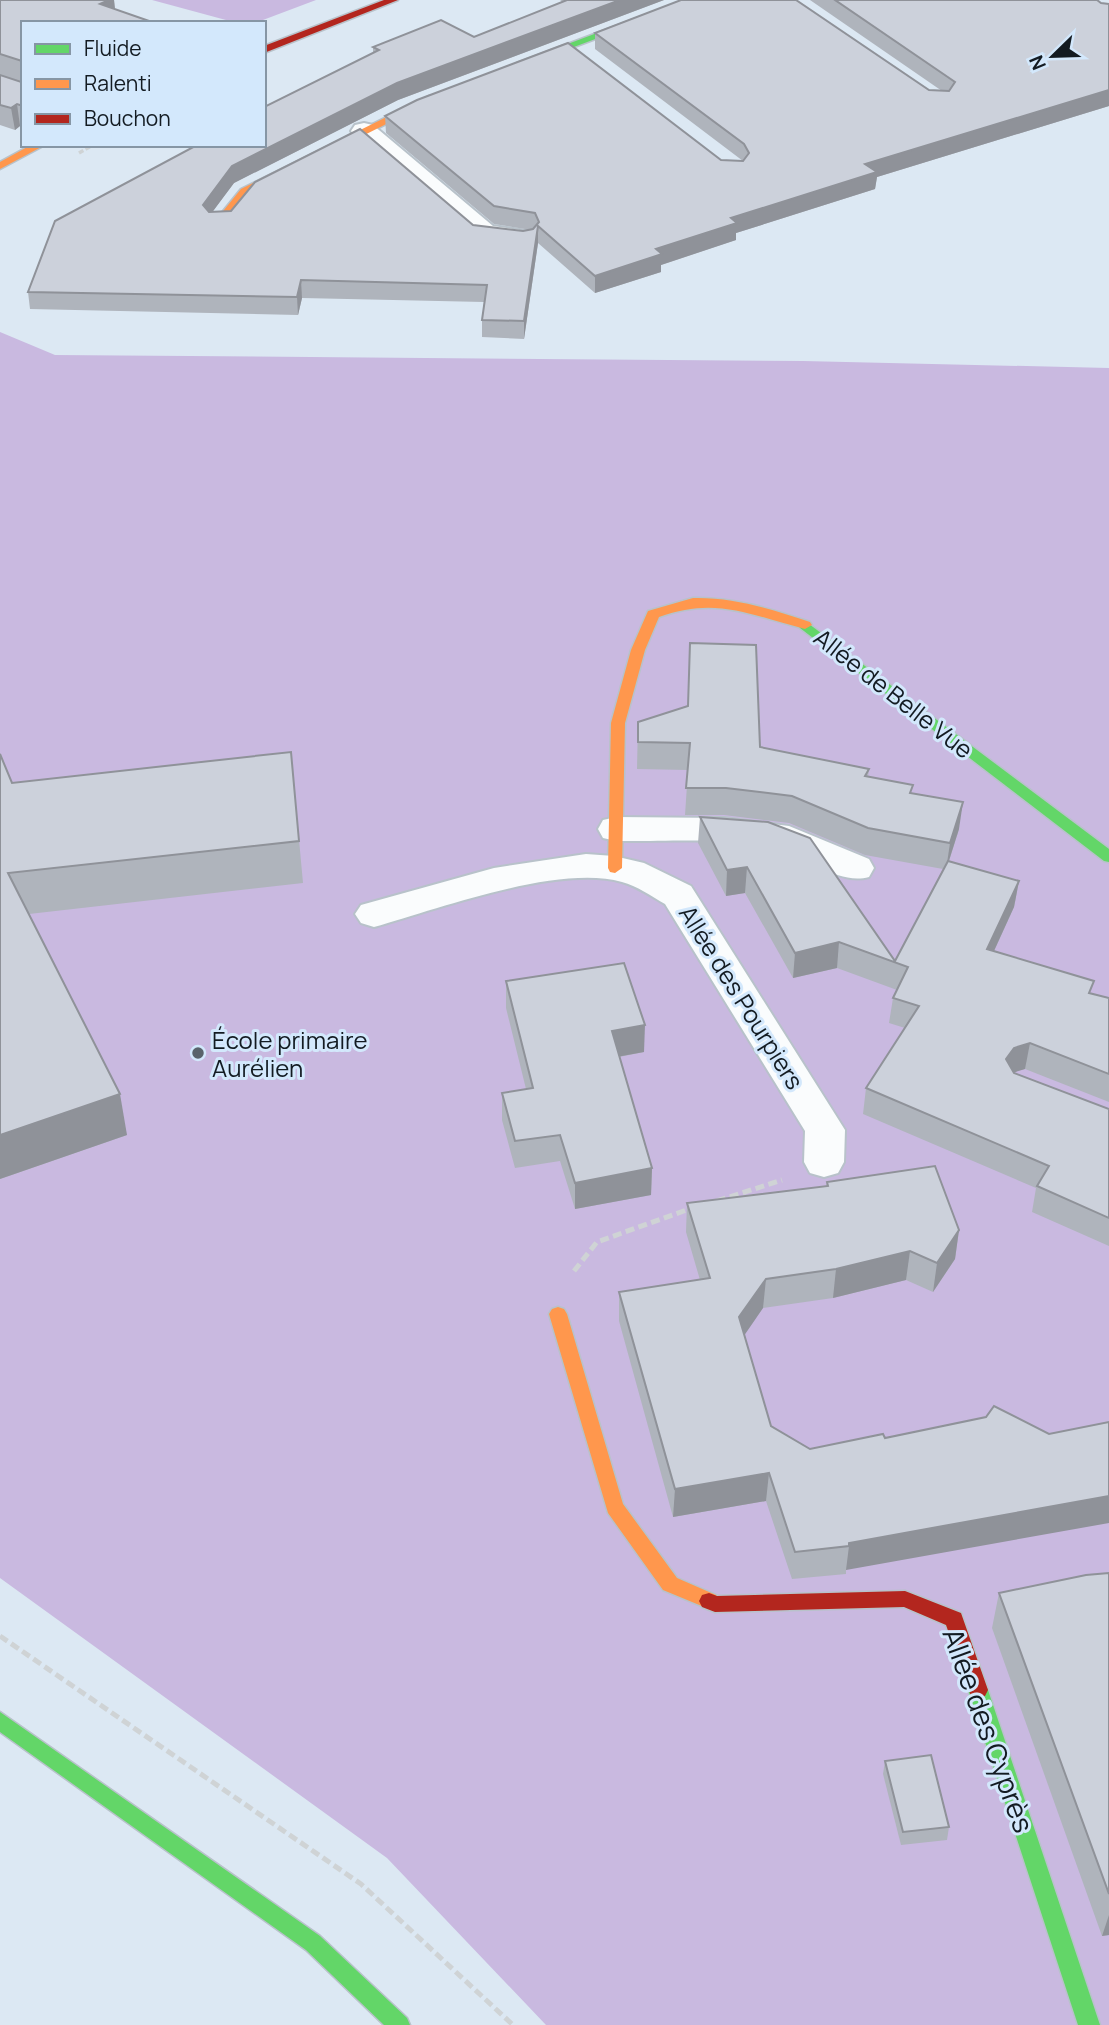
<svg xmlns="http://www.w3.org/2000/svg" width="1109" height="2025" font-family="Manrope,sans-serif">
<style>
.forest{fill:#c9b9e0}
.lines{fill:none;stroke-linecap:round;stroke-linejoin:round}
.street-casing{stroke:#b8c2ca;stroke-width:4}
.fast-casing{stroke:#b8c2ca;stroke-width:3}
.slow-casing{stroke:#b8c2ca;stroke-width:3}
.jam-casing{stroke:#b8c2ca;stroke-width:3}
.path-far1{stroke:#cfd3d5;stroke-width:3.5;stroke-dasharray:5 2.5;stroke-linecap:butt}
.path{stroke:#cfd3d5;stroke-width:5;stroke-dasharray:9 4.5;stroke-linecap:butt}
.street{fill:#fafcfd;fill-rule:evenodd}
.fast{fill:#63d668;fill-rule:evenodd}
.slow{fill:#ff974d;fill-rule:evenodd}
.jam{fill:#b3261e;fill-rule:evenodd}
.wall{fill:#afb4bc}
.shaded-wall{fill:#8f9299}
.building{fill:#ccd1db;stroke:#8f9299;stroke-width:2}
.poi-dot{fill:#59636b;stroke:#d3e8fc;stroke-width:2.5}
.labels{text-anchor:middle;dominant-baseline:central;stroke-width:6;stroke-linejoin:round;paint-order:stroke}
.street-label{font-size:24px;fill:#131b22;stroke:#d3e8fc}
.poi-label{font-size:24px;fill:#131b22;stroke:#d3e8fc;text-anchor:start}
.near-street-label{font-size:28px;fill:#131b22;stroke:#d3e8fc}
</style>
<rect width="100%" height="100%" fill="#dce8f3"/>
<g class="forest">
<path d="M152 0H316L255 23H237Z"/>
<path d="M0 332 55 355 803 361 1109 368V2025H546L387 1858 0 1578Z"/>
</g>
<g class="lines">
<defs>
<g id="street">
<path d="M364 123 373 125 493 226 533 232 537 238 533 244 523 246 475 240 355 137 351 131 355 125Z"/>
<path d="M616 817 724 818 789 826 869 859 874 868 869 877C839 885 811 859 784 850 741 836 663 842 616 841L603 838 598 829 603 820Z"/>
<path d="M586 854 614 856 644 863 691 886 845 1130 844 1162 838 1173 824 1177 810 1173 804 1162 805 1131 665 904C651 896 637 886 622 882 558 864 438 909 374 927L361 923 355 914 361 905 494 868Z"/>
</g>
<g id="fast">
<path d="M685 0H699L526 65 517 63Z"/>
<path d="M805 621 1109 849V862L1104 861 800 628 798 625 800 622Z"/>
<path d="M978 1681 985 1684 988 1690 1100 2025H1078L968 1690 971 1684Z"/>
<path d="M0 1712 320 1936 407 2018 410 2025H384L306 1950 0 1732Z"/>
</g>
<g id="slow">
<path d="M429 96 438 98 249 193 225 223 215 221 241 189Z"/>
<path d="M31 145H45L0 169V162Z"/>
<path d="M693 598C734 597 771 609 810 622L812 625 805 629C750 615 716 596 659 617L645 650 625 723 622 868 615 873 610 872 608 868 611 723 631 650 648 611Z"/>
<path d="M558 1307 564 1309 567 1314 623 1504 677 1578 716 1595 719 1601 716 1607 709 1609 663 1590 608 1513 549 1314 552 1309Z"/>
</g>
<g id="jam">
<path d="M384 0H398L264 53V46Z"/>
<path d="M905 1591 961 1613 988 1690 985 1696 978 1699 971 1696 946 1625 904 1607 715 1612 702 1607 699 1601 702 1595 709 1593 717 1596Z"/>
</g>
</defs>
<use href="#street" class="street-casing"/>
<use href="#fast" class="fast-casing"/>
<use href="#slow" class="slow-casing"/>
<use href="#jam" class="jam-casing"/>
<path class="path-far1" d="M79 153 93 145"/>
<g class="path">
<path d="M717 1201 782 1180"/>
<path d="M574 1271 597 1242 692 1208"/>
<path d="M0 1636 361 1884 513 2025"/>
</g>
<use href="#street" class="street"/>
<use href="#fast" class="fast"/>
<use href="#slow" class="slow"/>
<use href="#jam" class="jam"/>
</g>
<g class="wall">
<path d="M0 0H114L115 10 23 23V127L20 126 15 130 0 125Z"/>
<path d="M560 0H664L398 100 234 183 212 212 473 225 523 231 531 230 494 224 386 133 385 116 721 160 743 161 595 49V33L929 90 942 91 810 0H1097L1101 3 1109 4V106L877 177 875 189 736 233V240L661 265V272L595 293 538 243 524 339 482 337V320L484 302 302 298 298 315 30 309 28 292 373 53V47L474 37 563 2Z"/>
<path d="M638 722 869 769 868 777 912 793 959 829 949 861 1019 881 1014 907 994 951 1091 993 1109 998V1102L1025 1069 1013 1072 1109 1109V1246L1032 1212 1036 1188 863 1114 866 1088 905 1028 889 1023 893 998 897 990 837 968 793 978 745 893 726 896 698 843 700 817 895 961 943 869 865 855 789 823 724 815H685L688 770 637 769Z"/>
<path d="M291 752 303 883 29 914 127 1135 0 1179V754L12 783Z"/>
<path d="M506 981 644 1052 619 1057 652 1168 651 1195 575 1209 560 1161 515 1168 502 1120V1093L526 1089 506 1008Z"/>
<path d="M827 1182 959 1230 955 1259 933 1292 906 1280 833 1298 763 1308 744 1335 771 1426 810 1449 885 1438 1049 1434 846 1570V1574L792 1579 766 1501 673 1517 619 1321V1292L700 1280 686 1232 687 1203 826 1186Z"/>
<path d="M1109 1573V1935L1102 1936 992 1628 999 1593Z"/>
<path d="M885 1761 949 1827 947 1840 901 1845 883 1774Z"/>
</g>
<g class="shaded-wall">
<path d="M109 0H114L116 19 100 4Z"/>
<path d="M620 0H664L398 100 234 183 205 222 203 205 232 166 397 83Z"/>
<path d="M1109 90V106L877 177 875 189 736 233V240L661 265V272L595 293V276L731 218 865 164Z"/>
<path d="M17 104 20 126 15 130 11 108Z"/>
<path d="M538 226V243L524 339V321Z"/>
<path d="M301 280 302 298 298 315 297 297Z"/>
<path d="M963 802 959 829 946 870 950 843Z"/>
<path d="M747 867 745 893 726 896 727 870Z"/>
<path d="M1019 881 1014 907 983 975 987 949Z"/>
<path d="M839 942 837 968 793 978 795 953Z"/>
<path d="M645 1025 644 1052 611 1058 612 1031Z"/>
<path d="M1030 1043 1025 1069 1009 1074 1006 1059 1014 1048Z"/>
<path d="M120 1094 127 1135 0 1179V1135Z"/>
<path d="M652 1168 651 1195 575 1209V1183Z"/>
<path d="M959 1230 955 1259 933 1292 937 1263Z"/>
<path d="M910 1251 906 1280 833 1298 836 1269Z"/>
<path d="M766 1279 763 1308 737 1346 739 1317Z"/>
<path d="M769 1473 766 1501 673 1517 675 1489Z"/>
<path d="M1109 1496V1523L846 1570 849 1546V1543Z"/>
<path d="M1109 1915V1935L1102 1936Z"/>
</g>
<g class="building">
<path d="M0 0H109L100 4 152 22 23 23V106L17 104 11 108 0 105V75L21 82 22 61 0 54Z"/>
<path d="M567 0H620L397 83 232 166 203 205 209 212 231 211 255 182 360 129 473 225 523 231 533 229 539 222 535 213 494 206 385 116 417 100 568 43 721 160 743 161 749 153 744 144 595 33 681 0H796L929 90 949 91 955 82 835 0H1097L1101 3 1109 4V90L865 164 877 172 731 218 737 223 656 249 662 254 595 276 538 226 524 321 482 320 487 285 301 280 297 297 28 292 55 221 197 145H264V107L379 50 373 47 441 20 474 37Z"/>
<path d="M690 643 756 645 760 747 869 769 865 776 913 785 910 793 963 802 950 843 868 828 792 796 726 788H686L690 743 638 742V722L688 706Z"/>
<path d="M291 752 299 841 8 873 120 1094 0 1135V754L12 783Z"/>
<path d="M700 817 768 822 810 838 895 961 948 861 1019 881 987 949 1094 981 1089 993 1109 998V1074L1030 1043 1014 1048 1006 1059 1014 1073 1109 1109V1218L1037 1186 1049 1166 866 1088 919 1006 893 998 908 967 839 942 795 953 747 867 727 870Z"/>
<path d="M624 963 645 1025 612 1031 652 1168 575 1183 560 1135 515 1141 502 1093 533 1088 506 981Z"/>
<path d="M935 1166 959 1230 937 1263 910 1251 836 1269 766 1279 739 1317 771 1426 810 1449 883 1434 885 1438 986 1417 994 1406 1049 1434 1109 1422V1496L849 1543V1546L795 1552 769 1473 675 1489 619 1292 710 1278 687 1203 828 1186 827 1182Z"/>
<path d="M1109 1573V1894L999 1593 1086 1575Z"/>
<path d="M931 1755 949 1827 903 1832 885 1761Z"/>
</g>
<circle class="poi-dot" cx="198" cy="1053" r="7"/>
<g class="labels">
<g class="street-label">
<text transform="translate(894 693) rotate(38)">Allée de Belle Vue</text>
<text transform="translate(742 997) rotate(58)">Allée des Pourpiers</text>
</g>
<g class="poi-label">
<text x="212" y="1039">École primaire<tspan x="212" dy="28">Aurélien</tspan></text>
</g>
<g class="near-street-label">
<text transform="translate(989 1730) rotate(70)">Allée des Cyprès</text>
</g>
</g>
<rect x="21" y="21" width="245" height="126" fill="#d3e8fc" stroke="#8696a5" stroke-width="2"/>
<rect x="35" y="44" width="35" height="10" fill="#63d668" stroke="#8696a5" stroke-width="2"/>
<text x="84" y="56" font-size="21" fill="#131b22">Fluide</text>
<rect x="35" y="79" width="35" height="10" fill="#ff974d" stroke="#8696a5" stroke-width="2"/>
<text x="84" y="91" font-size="21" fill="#131b22">Ralenti</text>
<rect x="35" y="114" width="35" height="10" fill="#b3261e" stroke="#8696a5" stroke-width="2"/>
<text x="84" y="126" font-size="21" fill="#131b22">Bouchon</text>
<g transform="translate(1053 56) rotate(247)" stroke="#d3e8fc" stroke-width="5" paint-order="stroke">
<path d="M0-5L12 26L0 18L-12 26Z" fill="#131b22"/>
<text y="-10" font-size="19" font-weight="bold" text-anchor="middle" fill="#131b22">N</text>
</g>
</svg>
